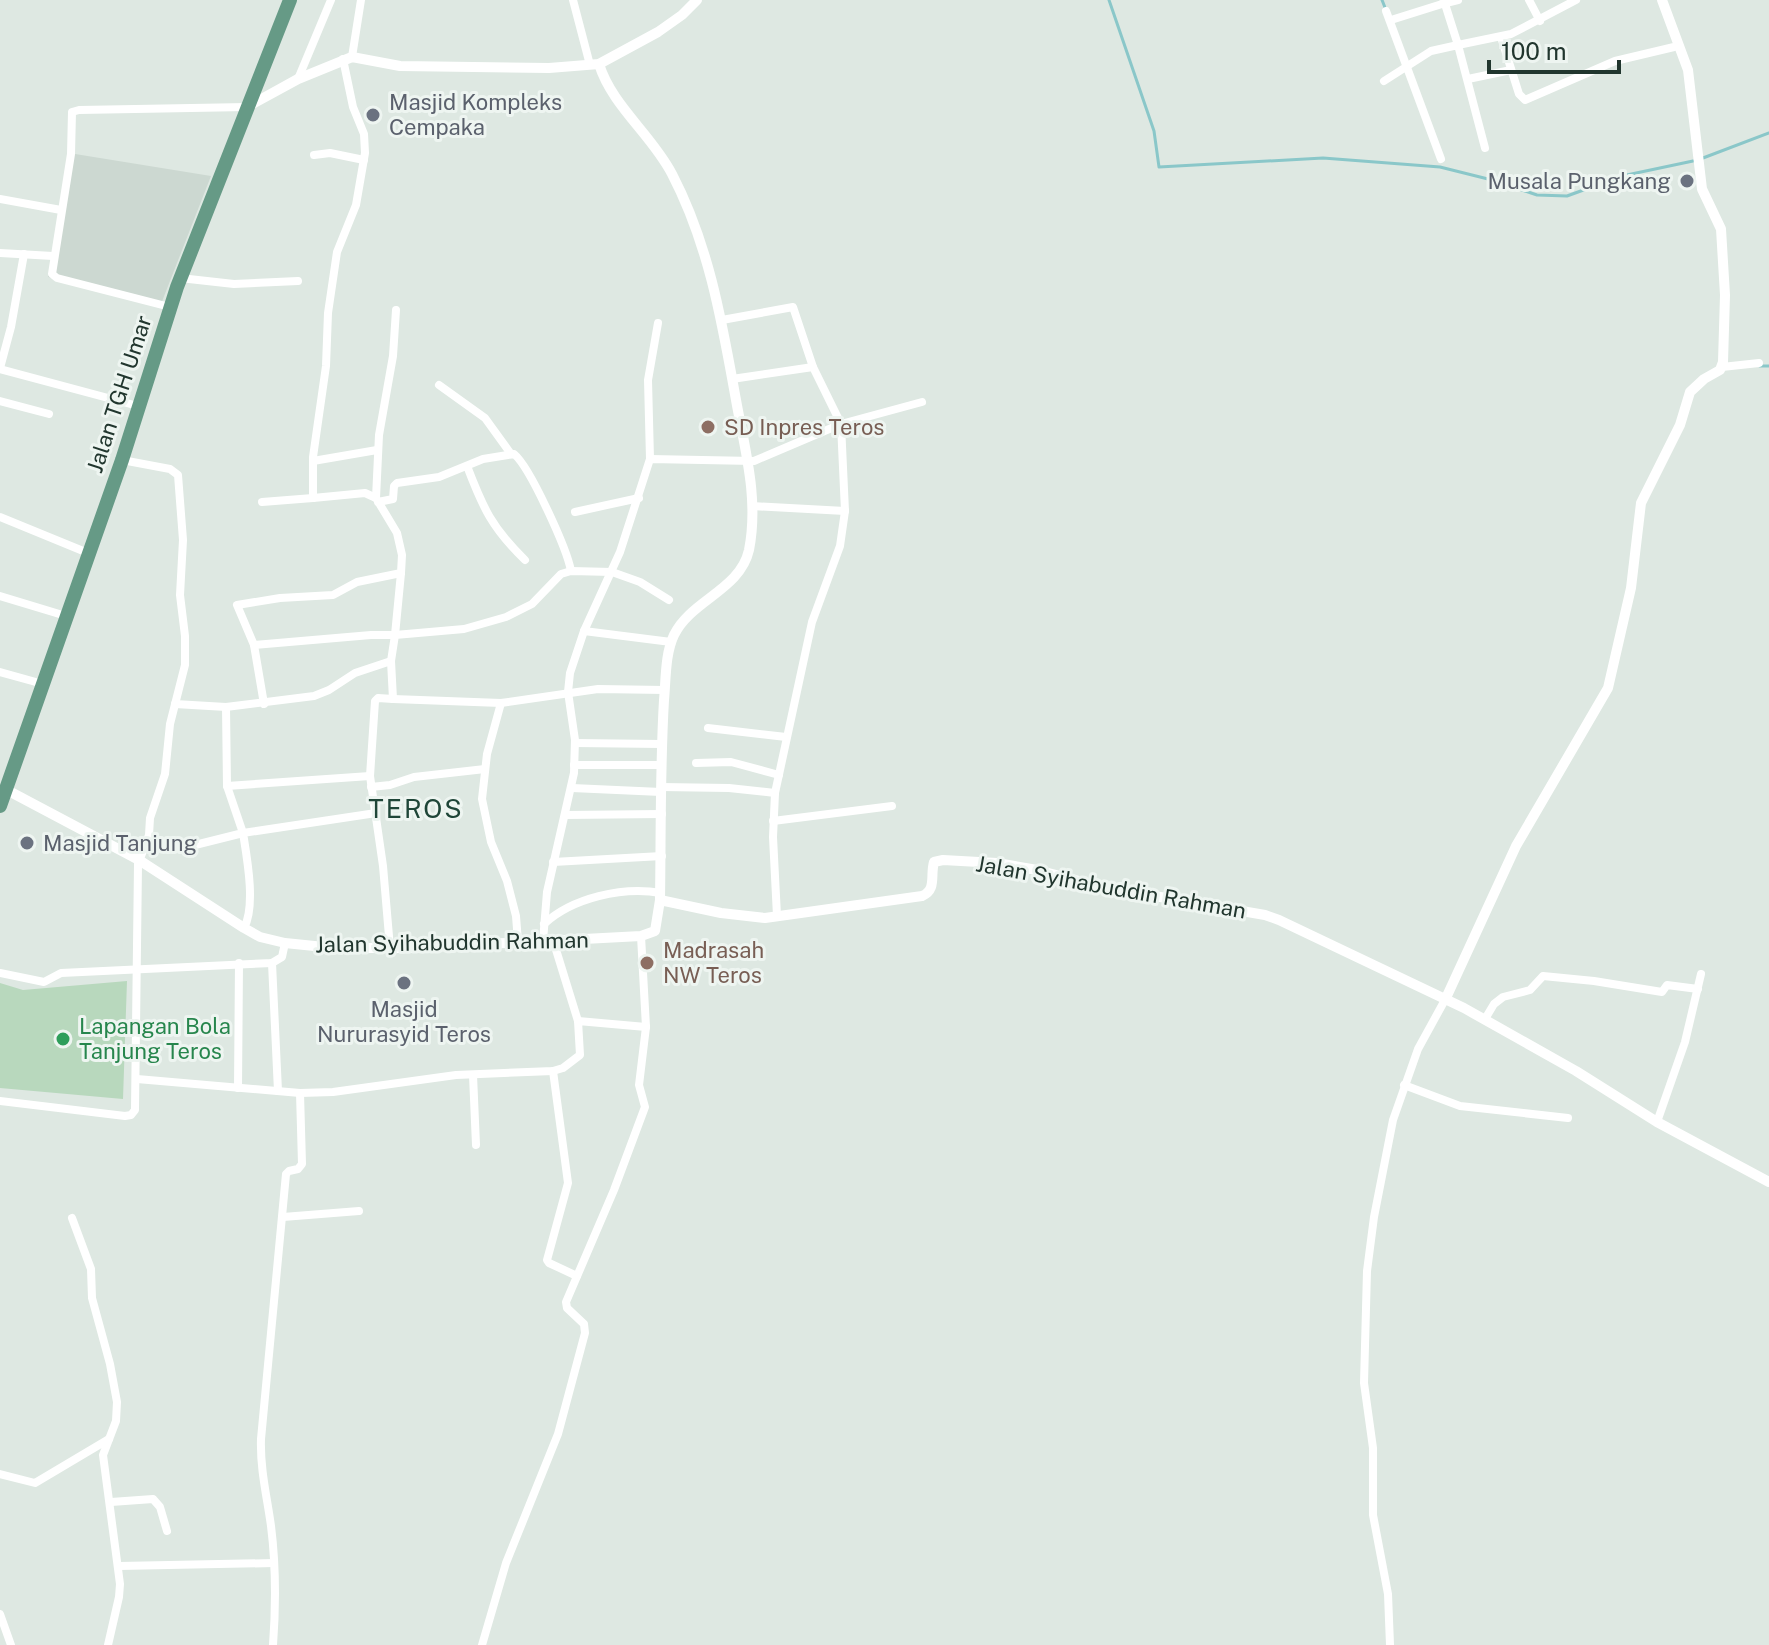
<svg xmlns="http://www.w3.org/2000/svg" width="1769" height="1645" font-family="'Public Sans',sans-serif">
<style>
.built{fill:#ccd8d1}
.green{fill:#b8d8bd}
.lines{fill:none;stroke-linecap:round;stroke-linejoin:round}
.stream{stroke:#8ac7c9;stroke-width:3}
.minor{stroke:#fff;stroke-width:8}
.tertiary{stroke:#fff;stroke-width:10}
.primary{stroke:#669a86;stroke-width:14}
.worship-dot{fill:#6b7280;stroke:#eef5f1;stroke-width:3}
.education-dot{fill:#8d6e63;stroke:#eef5f1;stroke-width:3}
.leisure-dot{fill:#2e9e5b;stroke:#eef5f1;stroke-width:3}
.labels{text-anchor:middle;dominant-baseline:central;stroke-width:6;stroke-linejoin:round;paint-order:stroke}
.worship-label{font-size:22px;fill:#5b616d;stroke:#eef5f1;text-anchor:start}
.street-label{font-size:22px;fill:#21362e;stroke:#eef5f1}
.education-label{font-size:22px;fill:#785e54;stroke:#eef5f1;text-anchor:start}
.leisure-label{font-size:22px;fill:#27864d;stroke:#eef5f1;text-anchor:start}
.quarter-label{font-size:26px;letter-spacing:2px;fill:#1f4638;stroke:#eef5f1}
</style>
<rect width="100%" height="100%" fill="#dee8e2"/>
<path class="built" d="M69 153 211 176 161 304 48 277Z"/>
<path class="green" d="M127 981 123 1099 0 1088V983L23 990Z"/>
<g class="lines">
<g class="stream">
<path d="M1109 0 1154 131 1159 167 1323 158 1440 167 1492 180 1537 195 1567 196 1622 176 1693 161"/>
<path d="M1382 0 1386 10"/>
<path d="M1703 158 1769 133"/>
<path d="M1760 366H1769"/>
</g>
<g class="minor">
<path d="M573 0 590 65"/>
<path d="M1529 0 1540 21"/>
<path d="M1442 4 1458 0"/>
<path d="M1445 4 1458 45 1511 34 1576 0"/>
<path d="M1386 11 1441 159"/>
<path d="M1391 20 1442 4"/>
<path d="M1501 37 1519 94 1525 100 1615 61 1674 47"/>
<path d="M352 57 361 0"/>
<path d="M298 79 331 0"/>
<path d="M1468 79 1511 70"/>
<path d="M1384 81 1431 51 1458 45 1485 148"/>
<path d="M314 155 330 153 364 160"/>
<path d="M0 199 61 210"/>
<path d="M0 253 53 256"/>
<path d="M180 278 234 284 298 281"/>
<path d="M170 307 57 278 52 274 71 154 72 112 79 110 247 107"/>
<path d="M722 320 793 307 813 367 732 379"/>
<path d="M1722 367 1759 363"/>
<path d="M0 368 11 327 24 254"/>
<path d="M0 369 138 406"/>
<path d="M439 385 485 418 511 454"/>
<path d="M0 401 49 414"/>
<path d="M650 459 648 380 658 323"/>
<path d="M313 461 377 450"/>
<path d="M467 466C483 508 492 528 525 560"/>
<path d="M376 498 379 435 393 356 396 310"/>
<path d="M262 502 313 498"/>
<path d="M378 502 393 499 394 486 397 483 439 477 483 459 514 454C530 467 567 549 571 571"/>
<path d="M752 506 845 511"/>
<path d="M575 512 639 498"/>
<path d="M0 517 88 553"/>
<path d="M0 596 66 616"/>
<path d="M584 631 671 642"/>
<path d="M254 645 371 635H395L401 573"/>
<path d="M0 672 43 684"/>
<path d="M393 699 501 703 598 689 665 690"/>
<path d="M501 703 487 754 482 799 491 842 507 881 516 916 518 942"/>
<path d="M175 704 226 707 314 696 329 690 355 673 391 661"/>
<path d="M264 704 254 645 237 605 280 598 333 595 357 582 401 573 402 555 397 533 376 498 365 493 313 498V457L326 366 328 313 337 252 356 205 365 153 364 134 353 107 343 59"/>
<path d="M708 728 786 737"/>
<path d="M575 743 662 744"/>
<path d="M696 763 731 762 779 775"/>
<path d="M574 765H661"/>
<path d="M227 786 370 776"/>
<path d="M371 787 390 785 414 777 485 769"/>
<path d="M661 787 729 788 775 793"/>
<path d="M572 788 661 792"/>
<path d="M565 815 662 814"/>
<path d="M773 821 892 806"/>
<path d="M146 843 183 848 243 833 227 786 226 707"/>
<path d="M553 862 662 856"/>
<path d="M777 916 773 837 775 793 812 622 840 546 845 511 841 424 813 367"/>
<path d="M544 924C572 898 623 886 661 893"/>
<path d="M244 928C256 906 247 858 243 833L376 813"/>
<path d="M553 940 578 1021"/>
<path d="M543 941 547 892 574 773 575 740 568 692 570 673 584 631 620 552 650 459 754 461 841 424 922 402"/>
<path d="M390 948 383 866 370 776 375 701 378 698 393 699 391 661 395 635 464 629 506 617 532 604 561 574 571 571 612 572 640 582 669 600"/>
<path d="M272 963 278 1091"/>
<path d="M0 973 44 982 61 973 272 963 282 957 285 943"/>
<path d="M1485 1019 1494 1004 1503 997 1530 990 1543 976 1594 981 1662 992 1667 985 1698 989"/>
<path d="M553 1071 568 1183 547 1260 549 1263 577 1276"/>
<path d="M473 1075 476 1145"/>
<path d="M137 1079 300 1093 333 1092 456 1075 553 1071 563 1068 580 1055 578 1021 646 1027"/>
<path d="M1404 1085 1460 1106 1568 1118"/>
<path d="M238 1088 239 963"/>
<path d="M0 1101 125 1116 131 1115 135 1110 138 864 149 835 150 818 165 774 170 724 185 665V636L180 595 183 540 178 475 170 469 122 460"/>
<path d="M1657 1122 1685 1042 1701 974"/>
<path d="M283 1217 359 1211"/>
<path d="M72 1218 91 1269 92 1298 110 1364 117 1402 116 1421 103 1455 120 1584 119 1597 108 1645"/>
<path d="M0 1474 35 1483 109 1439"/>
<path d="M111 1502 153 1499 160 1507 167 1531"/>
<path d="M119 1566 274 1563"/>
<path d="M0 1614 11 1645"/>
<path d="M273 1645C276 1605 276 1566 271 1526 267 1497 260 1469 261 1439L286 1174 289 1171 298 1169 302 1164 300 1093"/>
<path d="M482 1645 506 1563 558 1434 585 1333 584 1324 567 1308 566 1302 614 1190 645 1107 639 1085 646 1027 641 936"/>
<path d="M1390 1645 1388 1594 1373 1515V1448L1364 1383 1367 1271 1374 1217 1393 1120 1418 1049 1446 998"/>
</g>
<g class="tertiary">
<path d="M599 64C612 106 652 135 672 174 709 245 722 322 736 400 745 450 759 499 749 550 740 590 691 600 674 635 665 654 666 679 664 700 660 767 661 833 660 900"/>
<path d="M247 107 298 79 352 57 400 66 549 68 599 64 658 32 682 15 697 0"/>
<path d="M5 789 139 860 244 928 260 937 285 943 334 948H410L641 936 655 931 660 900 721 913 765 918 922 896C937 890 930 875 934 862L943 860 997 863 1037 870 1102 887 1265 915 1279 920 1464 1008 1576 1071 1657 1122 1769 1182"/>
<path d="M1446 998 1516 846 1608 688 1631 588 1641 503 1680 425 1690 392 1704 379 1720 370 1723 362 1725 295 1721 229 1702 189 1688 70 1662 0"/>
</g>
<path class="primary" d="M0 806 122 460 177 287 290 0"/>
</g>
<g class="worship-dot">
<circle cx="373" cy="115" r="8"/>
<circle cx="1687" cy="181" r="8"/>
<circle cx="27" cy="843" r="8"/>
<circle cx="404" cy="983" r="8"/>
</g>
<g class="education-dot">
<circle cx="708" cy="427" r="8"/>
<circle cx="647" cy="963" r="8"/>
</g>
<circle class="leisure-dot" cx="63" cy="1039" r="8"/>
<g class="labels">
<g class="worship-label">
<text x="389" y="102">Masjid Kompleks<tspan x="389" dy="25">Cempaka</tspan></text>
<text x="1671" y="181" text-anchor="end">Musala Pungkang</text>
<text x="43" y="843">Masjid Tanjung</text>
<text x="404" y="1009" text-anchor="middle">Masjid<tspan x="404" dy="25">Nururasyid Teros</tspan></text>
</g>
<g class="street-label">
<text transform="translate(119 394) rotate(-72)">Jalan TGH Umar</text>
<text transform="translate(1111 887) rotate(10)">Jalan Syihabuddin Rahman</text>
<text transform="translate(452 942) rotate(-1)">Jalan Syihabuddin Rahman</text>
</g>
<g class="education-label">
<text x="724" y="427">SD Inpres Teros</text>
<text x="663" y="950">Madrasah<tspan x="663" dy="25">NW Teros</tspan></text>
</g>
<g class="leisure-label">
<text x="79" y="1026">Lapangan Bola<tspan x="79" dy="25">Tanjung Teros</tspan></text>
</g>
<g class="quarter-label">
<text x="416" y="808">TEROS</text>
</g>
</g>
<path d="M1489 60v12h130v-12" fill="none" stroke="#21362e" stroke-width="4"/>
<text x="1501" y="60" font-size="24" fill="#21362e" stroke="#eef5f1" stroke-width="6" paint-order="stroke">100 m</text>
</svg>
